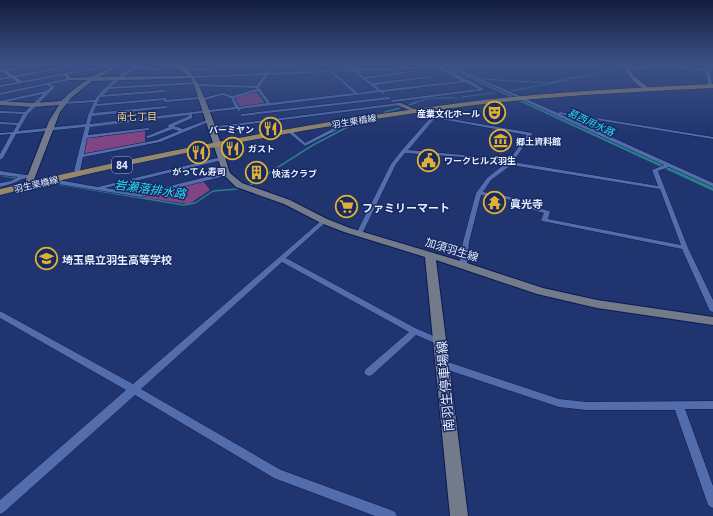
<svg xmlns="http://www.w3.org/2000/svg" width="713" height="516" font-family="'Open Sans','Noto Sans JP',sans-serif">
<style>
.green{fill:#804582}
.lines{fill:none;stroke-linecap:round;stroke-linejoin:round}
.stream-far1{stroke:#27808a;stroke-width:1}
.stream{stroke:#27808a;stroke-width:1.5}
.canal{fill:#27808a;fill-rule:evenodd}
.river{fill:#27808a;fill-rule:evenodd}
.street-casing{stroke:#0a1a51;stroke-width:1}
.secondary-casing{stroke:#0a1a51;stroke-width:2}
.primary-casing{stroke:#0a1a51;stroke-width:1}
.street{fill:#536cab;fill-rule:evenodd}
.secondary{fill:#737a8a;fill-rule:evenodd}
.primary{fill:#94876a;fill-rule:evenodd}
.labels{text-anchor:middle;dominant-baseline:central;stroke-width:3;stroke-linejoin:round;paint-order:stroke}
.far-poi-label{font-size:9px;font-weight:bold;fill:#e8eefd;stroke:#172a63;text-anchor:start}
.far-street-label{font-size:9px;fill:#e8eefd;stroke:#172a63}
.far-neighbourhood-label{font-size:10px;fill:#fad98e;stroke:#172a63}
.far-water-label{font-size:10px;font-style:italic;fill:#2bddf0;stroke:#172a63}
.shield{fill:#172a63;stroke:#a9b3cf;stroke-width:1}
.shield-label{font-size:10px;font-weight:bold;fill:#e8eefd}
.poi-label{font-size:11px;font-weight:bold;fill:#e8eefd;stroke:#172a63;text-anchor:start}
.street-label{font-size:11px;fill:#e8eefd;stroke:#172a63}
.water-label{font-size:12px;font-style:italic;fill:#2bddf0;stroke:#172a63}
.near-street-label{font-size:13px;fill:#e8eefd;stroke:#172a63}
</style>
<rect width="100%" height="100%" fill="#20356f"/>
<g class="green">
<path d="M257 92 265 104 240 107 235 97Z"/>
<path d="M145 130V143L82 154 86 137Z"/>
<path d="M203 181 210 190 189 204 140 197Z"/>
</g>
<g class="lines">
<g class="stream-far1">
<path d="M689 63 713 67"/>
<path d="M665 64 678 63"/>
<path d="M269 73 352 69"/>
<path d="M482 79 547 83 635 65 666 63"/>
<path d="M573 79 590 76"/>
<path d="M511 91 569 80"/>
<path d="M462 97 494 93"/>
<path d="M414 103 429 98H457"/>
</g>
<g class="stream">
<path d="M409 105 417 102"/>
<path d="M385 112 400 108"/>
<path d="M0 175 16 178"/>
<path d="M57 184 184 205 195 203 213 191 237 189"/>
<path d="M250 185 313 145 353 124"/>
</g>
<path class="canal" d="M437 63H441L713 187V191Z"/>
<path class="river" d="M454 63H509L506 65 452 66 451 65Z"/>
<defs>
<g id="street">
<path d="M8 63H16L0 66V64Z"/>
<path d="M40 63H47L0 72V70Z"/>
<path d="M119 63 120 65 0 87V85Z"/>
<path d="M306 63H325L188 71 186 70 188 69Z"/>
<path d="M347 63H351L354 69 437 66 448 71 450 70 453 71V73L468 80 485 90 393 102 391 101 393 100 479 89 465 82 384 92 385 93 383 94 380 92 240 109 241 110 239 111 237 109 192 114V118L174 126 183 129 207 120 211 121 160 142 83 157 80 171 77 173 74 171 85 127 16 134 3 158 0 160V154L11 134 0 135V133L13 132 17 125 0 124V122L18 123 23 114 0 113V111L25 112 43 94 0 103V101L46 91 51 87 46 85 0 95V93L70 78V80L50 84 55 87 28 114 18 131 86 124 88 115 94 102 63 104H62V102L95 100C100 91 123 71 133 67 137 66 156 67 161 69L159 70 135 69 118 80 111 87 196 82 198 83 196 84 109 89 103 95 164 90 166 91 164 92 100 97 97 104 165 98H166V100L201 97 203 98 223 93 232 96 257 89 256 88 197 86 195 85 197 84 256 86 264 75 193 78 191 77 193 76 265 73V71L267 70 269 71V73L351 70ZM437 68 462 81 381 90 375 85 435 77 433 76 372 83 366 79 413 72 411 71 364 77 357 71ZM353 71 377 90 358 93 333 72ZM330 72 354 93 270 103 259 87 268 75ZM258 91 267 103 239 107 234 98ZM223 95 231 98 235 107 90 124 92 116 166 108 168 107 166 106 93 113 96 106 164 100V102H165L200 99V101H201ZM188 115 189 116 168 125V126L169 127 145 137 149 138 173 129 179 131 157 140 84 154 87 138 148 130 150 129 148 128 88 135 90 127Z"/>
<path d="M440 63H474L472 64H447L522 97 519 98Z"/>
<path d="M563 63H580L529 67 527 66Z"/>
<path d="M657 66H676L706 69 710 71 712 84 710 85 708 84 706 72 705 71C678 68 653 67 627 71L625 70 637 67Z"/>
<path d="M57 68 58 70 0 80V78Z"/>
<path d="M389 97H390V99L242 116 240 115 242 114Z"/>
<path d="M522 98H524L558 113 560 112 713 137V139L560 114 713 183V187L669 167 658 171 688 248 713 300V312L710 311 709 309 682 249 542 221 541 220 544 213 519 206 517 201 481 195 469 242 467 265 463 267H460L459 265 463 242 476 193 487 178 505 164 463 157 405 153 396 164 362 234 359 236 357 235 356 234 391 164 402 150 431 117 415 112 414 111 416 110 435 116 532 133V134L513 162 658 186 652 170 664 165 522 100ZM435 118 527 135 508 162 463 155 408 150ZM511 165 660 189 681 245 548 219 550 212 549 211 524 204 522 199 483 192 491 180Z"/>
<path d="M399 103 401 104 400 105 211 129 209 128 211 127Z"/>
<path d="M329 124H333L337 129V130L305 146 288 132 292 131 305 143 332 129 329 125Z"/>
<path d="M221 157 223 158V160L105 188 141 193 227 172 230 174 229 175 141 197 58 184 27 190 24 188 27 186 58 180 98 187Z"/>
<path d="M0 171 26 175 32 174 35 176C31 178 26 178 22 179 15 183 8 185 0 187V183L11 181 18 177 0 175Z"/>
<path d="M324 219 326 220 327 221 326 222 286 258 415 328 443 340 444 342 443 344 440 345 437 344 416 335 372 375 369 376 366 375 364 372 366 369 409 332 282 262 141 389 281 470 391 510 395 512 397 516H375L274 478 135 395 4 512 0 514V500L126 390 0 318V311L133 384 322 220Z"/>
<path d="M442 360 559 399 586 402 713 401V409H685L713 486V508L709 506 707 502 675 410H586L559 407 439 367 437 364 439 361Z"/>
</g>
<g id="secondary">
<path d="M119 63H124L99 77 189 76 179 68 155 63C166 63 178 62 187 69 203 81 223 150 230 173L242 183 290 200 327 219 350 228 467 263 543 288 597 300 713 317V325L597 308 537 294 436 260 468 516H450L425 257 344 232 321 223 284 204 236 187 223 174 194 85 191 78 92 81 71 98 60 112 32 185 31 187H25L24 185 49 121 59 105 33 107 0 105V101L33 103 61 101 74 89 87 80H67L63 73H67L70 78 92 77Z"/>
<path d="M621 63H625L634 76 649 88V90C638 90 626 72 621 63Z"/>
<path d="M0 67 22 81V83H18L0 70Z"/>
<path d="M397 103H401L419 111 414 112 397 105Z"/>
</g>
<path id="primary" d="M713 84V88C631 92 549 96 467 106 310 126 154 157 0 195V189C154 152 310 122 467 102 549 92 631 88 713 84Z"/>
</defs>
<use href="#street" class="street-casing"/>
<use href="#secondary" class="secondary-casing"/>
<use href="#primary" class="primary-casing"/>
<use href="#street" class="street"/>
<use href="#secondary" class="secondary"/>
<use href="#primary" class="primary"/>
</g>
<linearGradient id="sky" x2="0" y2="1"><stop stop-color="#121d3d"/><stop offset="0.47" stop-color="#3c5185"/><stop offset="1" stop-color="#3c5185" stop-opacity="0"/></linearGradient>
<rect width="713" height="135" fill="url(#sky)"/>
<defs>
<symbol id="theatre-ring" viewBox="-11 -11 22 22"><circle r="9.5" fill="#172a63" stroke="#e0b034" stroke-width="1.5"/><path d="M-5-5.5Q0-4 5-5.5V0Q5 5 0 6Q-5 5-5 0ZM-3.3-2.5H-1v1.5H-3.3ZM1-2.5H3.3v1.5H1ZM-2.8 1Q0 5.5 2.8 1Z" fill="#e0b034"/></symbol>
<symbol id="restaurant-ring" viewBox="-11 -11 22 22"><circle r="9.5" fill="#172a63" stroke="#e0b034" stroke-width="1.5"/><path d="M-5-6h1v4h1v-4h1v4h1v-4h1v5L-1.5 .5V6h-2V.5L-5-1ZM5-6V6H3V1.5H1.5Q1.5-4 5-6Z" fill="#e0b034"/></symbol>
<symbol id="museum-ring" viewBox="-11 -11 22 22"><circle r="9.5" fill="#172a63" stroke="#e0b034" stroke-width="1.5"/><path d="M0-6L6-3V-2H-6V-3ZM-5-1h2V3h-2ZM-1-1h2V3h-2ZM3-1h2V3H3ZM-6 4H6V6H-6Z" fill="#e0b034"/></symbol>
<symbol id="civic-ring" viewBox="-11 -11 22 22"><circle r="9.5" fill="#172a63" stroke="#e0b034" stroke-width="1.5"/><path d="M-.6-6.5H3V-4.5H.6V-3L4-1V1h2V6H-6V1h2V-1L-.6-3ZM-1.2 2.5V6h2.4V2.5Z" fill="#e0b034"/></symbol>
<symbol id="building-ring" viewBox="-11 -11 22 22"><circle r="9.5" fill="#172a63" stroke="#e0b034" stroke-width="1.5"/><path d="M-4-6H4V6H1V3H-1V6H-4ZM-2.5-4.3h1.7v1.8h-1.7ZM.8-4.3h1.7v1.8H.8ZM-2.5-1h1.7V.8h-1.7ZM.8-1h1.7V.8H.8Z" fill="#e0b034"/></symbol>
<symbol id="temple-ring" viewBox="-11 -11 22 22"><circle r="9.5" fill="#172a63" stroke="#e0b034" stroke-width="1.5"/><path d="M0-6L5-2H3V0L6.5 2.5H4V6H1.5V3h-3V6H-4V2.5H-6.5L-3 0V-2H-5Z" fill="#e0b034"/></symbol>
<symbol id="supermarket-ring" viewBox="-11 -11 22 22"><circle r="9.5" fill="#172a63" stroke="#e0b034" stroke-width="1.5"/><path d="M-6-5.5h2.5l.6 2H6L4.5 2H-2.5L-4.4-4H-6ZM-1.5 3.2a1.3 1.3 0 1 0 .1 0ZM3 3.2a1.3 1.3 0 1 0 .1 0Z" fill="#e0b034"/></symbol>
<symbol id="school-ring" viewBox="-11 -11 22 22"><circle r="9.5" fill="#172a63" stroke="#e0b034" stroke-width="1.5"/><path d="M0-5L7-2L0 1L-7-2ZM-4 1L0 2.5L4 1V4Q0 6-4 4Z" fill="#e0b034"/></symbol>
</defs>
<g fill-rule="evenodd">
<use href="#theatre-ring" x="482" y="100" width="25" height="25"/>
<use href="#restaurant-ring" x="258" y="116" width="25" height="25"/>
<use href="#museum-ring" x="488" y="128" width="25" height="25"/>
<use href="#restaurant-ring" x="220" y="136" width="25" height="25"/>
<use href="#restaurant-ring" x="186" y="140" width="25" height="25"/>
<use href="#civic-ring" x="416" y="148" width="25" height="25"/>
<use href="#building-ring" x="244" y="160" width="25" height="25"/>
<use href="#temple-ring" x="482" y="190" width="25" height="25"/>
<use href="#supermarket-ring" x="334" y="194" width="25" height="25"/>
<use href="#school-ring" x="34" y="246" width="25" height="25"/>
</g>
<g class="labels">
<g class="far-poi-label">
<text x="480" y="113" text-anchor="end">産業文化ホール</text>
<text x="254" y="129" text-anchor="end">バーミヤン</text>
<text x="516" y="141">郷土資料館</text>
<text x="248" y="148">ガスト</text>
<text x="444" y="160">ワークヒルズ羽生</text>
<text x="199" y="171" text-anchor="middle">がってん寿司</text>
<text x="272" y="173">快活クラブ</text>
</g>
<g class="far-street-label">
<text transform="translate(354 121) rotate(-9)">羽生栗橋線</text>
<text transform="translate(36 184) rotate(-13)">羽生栗橋線</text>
</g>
<g class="far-neighbourhood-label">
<text x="137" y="116">南七丁目</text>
</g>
<g class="far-water-label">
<text transform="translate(591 122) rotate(25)">葛西用水路</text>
</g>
<rect class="shield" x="112" y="157" width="20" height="16" rx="3"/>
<g class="shield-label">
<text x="122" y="165">84</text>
</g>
<g class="poi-label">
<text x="510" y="203">眞光寺</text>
<text x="362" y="207">ファミリーマート</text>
<text x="62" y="259">埼玉県立羽生高等学校</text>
</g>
<g class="street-label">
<text transform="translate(452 249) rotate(17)">加須羽生線</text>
</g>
<g class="water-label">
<text transform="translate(150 189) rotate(8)">岩瀬落排水路</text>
</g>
<g class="near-street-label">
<text transform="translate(445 386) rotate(-95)">南羽生停車場線</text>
</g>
</g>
</svg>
